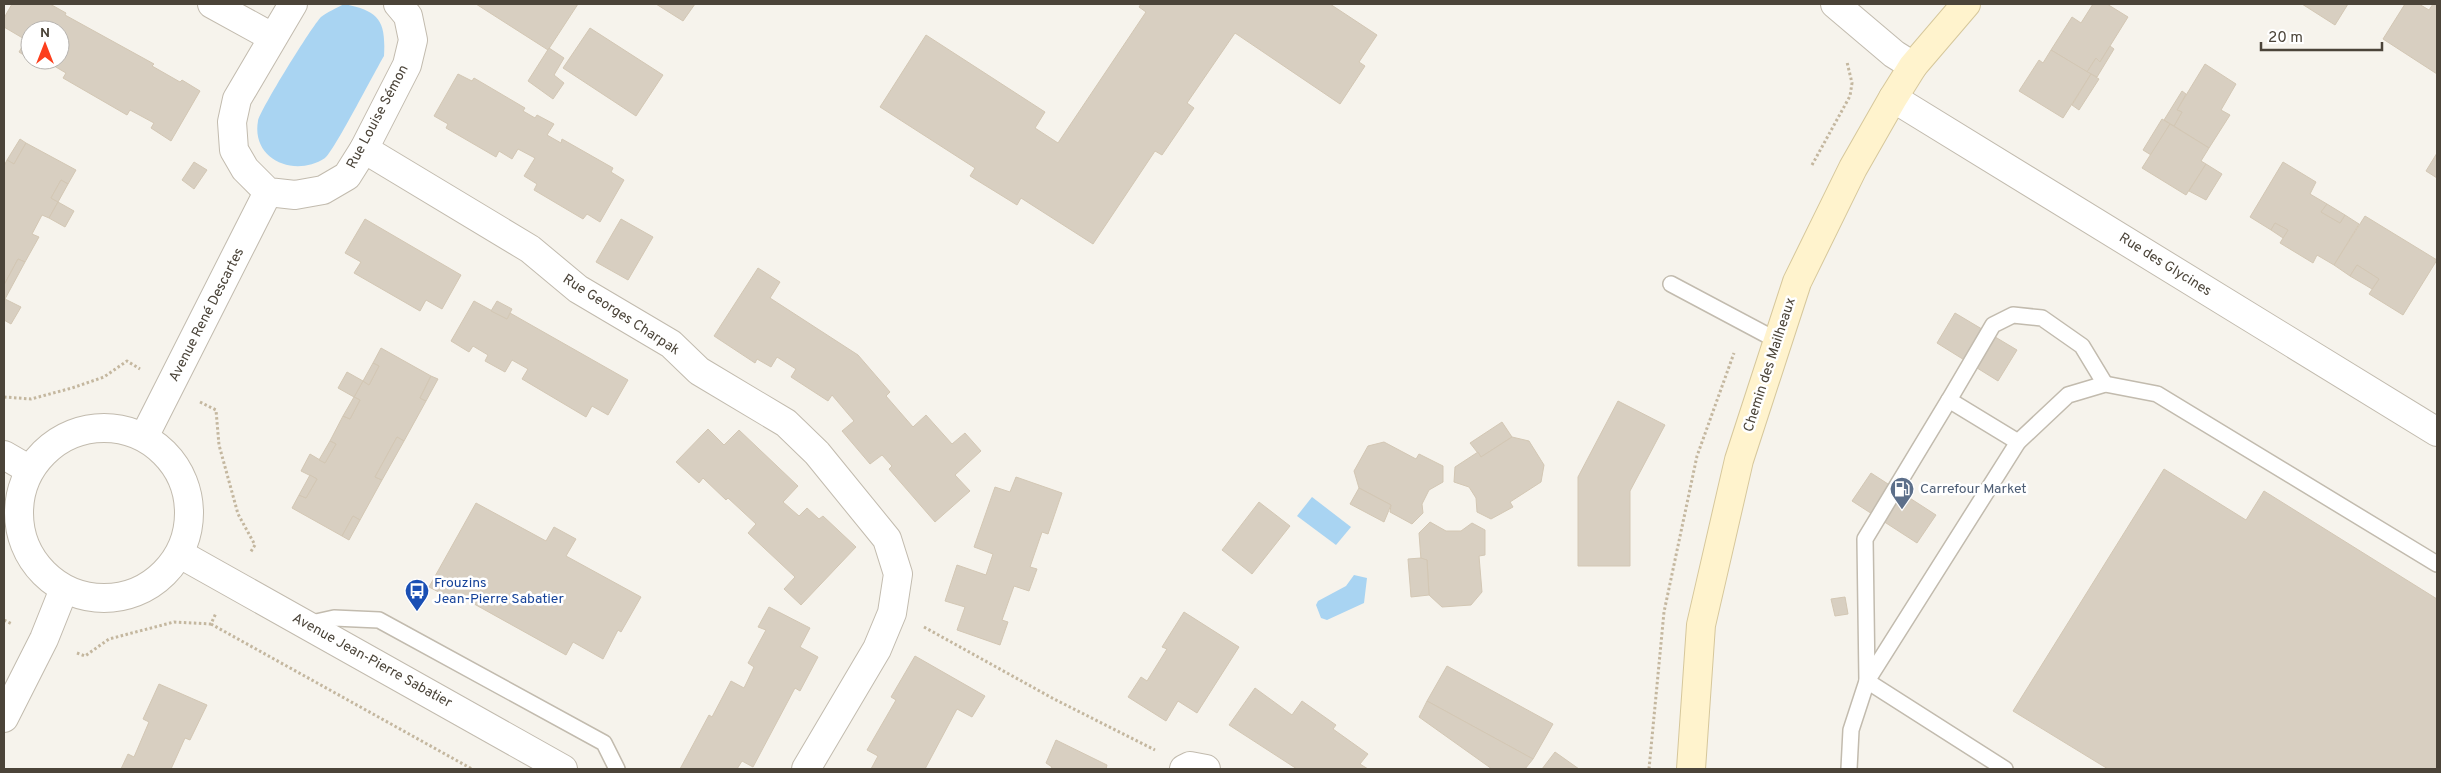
<svg xmlns="http://www.w3.org/2000/svg" width="2441" height="773" font-family="Overpass,sans-serif">
<style>
.water{fill:#a9d4f2}
.building{fill:#d8cfc1;stroke:#d3c7b4}
.lines{fill:none;stroke-linecap:round;stroke-linejoin:round}
.lane-casing{stroke:#c2bbae;stroke-width:18}
.street-casing{stroke:#c2bbae;stroke-width:30}
.secondary-casing{stroke:#d6c79b;stroke-width:30}
.path{stroke:#c4b79f;stroke-width:3;stroke-dasharray:2.5 2.5;stroke-linecap:butt}
.lane{stroke:#fff;stroke-width:15}
.street{stroke:#fff;stroke-width:28}
.secondary{stroke:#fff3cd;stroke-width:28}
.labels{text-anchor:middle;dominant-baseline:central;stroke-width:5;stroke-linejoin:round;paint-order:stroke}
.street-label{font-size:14px;fill:#4b4439;stroke:#fff}
.service-label{font-size:14px;fill:#4e5e75;stroke:#fff;text-anchor:start}
.transit-label{font-size:14px;fill:#164399;stroke:#fff;text-anchor:start}
</style>
<rect width="100%" height="100%" fill="#f6f3ec"/>
<g class="water">
<path d="M344 4C379 11 386 20 384 56 375 71 333 153 325 158 295 178 251 160 258 121 260 110 312 26 321 17 327 12 337 8 344 4Z"/>
<path d="M1312 497 1351 527 1336 545 1297 516Z"/>
<path d="M1354 575 1367 578 1364 603 1327 620 1321 618 1316 605 1318 601 1346 586Z"/>
</g>
<g class="building">
<path d="M12 4H50L66 13 65 15 154 64 152 66 180 82 182 80 200 91 171 141 151 128 154 123 130 110 127 115 63 78 66 73 44 60H60V30H30V59L19 52 26 40 4 27V18Z"/>
<path d="M476 4H578L548 50Z"/>
<path d="M656 4H695L683 21Z"/>
<path d="M1141 4H1330L1377 35 1359 62 1365 66 1340 104 1235 33 1187 103 1194 108 1162 155 1155 151 1093 244 1021 198 1017 205 970 176 975 168 880 107 926 35 1045 112 1035 128 1058 143 1146 12 1139 7Z"/>
<path d="M2093 4H2107L2128 17 2100 62 2096 58 2087 72 2051 50 2072 17 2081 23Z"/>
<path d="M2302 4H2348L2335 25Z"/>
<path d="M2405 4H2419L2429 10 2433 4H2437V74L2383 39Z"/>
<path d="M590 28 663 75 636 116 563 68Z"/>
<path d="M2110 46 2114 49 2097 77 2087 72 2096 58 2100 62Z"/>
<path d="M549 48 564 58 554 75 564 83 553 99 528 81Z"/>
<path d="M2051 50 2091 74 2063 118 2019 91 2039 60 2043 63Z"/>
<path d="M2205 64 2236 84 2221 110 2230 115 2209 148 2174 126 2182 112 2177 110Z"/>
<path d="M458 74 472 81 474 78 525 108 523 111 535 118 537 115 554 124 547 135 561 143 562 139 613 168 611 172 624 180 600 222 587 214 583 219 534 190 537 184 524 176 535 158 518 149 512 159 499 151 496 157 446 128 448 124 434 116Z"/>
<path d="M2091 74 2099 79 2079 110 2072 105Z"/>
<path d="M2182 91 2186 94 2177 110 2182 112 2174 126 2164 120Z"/>
<path d="M2162 119 2170 124 2151 155 2143 150Z"/>
<path d="M2170 124 2209 148 2201 161 2206 164 2186 195 2142 168Z"/>
<path d="M20 139 26 143 14 164 7 160Z"/>
<path d="M26 143 76 170 68 184 61 180 51 198 58 202 49 218 42 215 32 234 39 237 25 262 18 259 4 285V166L7 160 14 164Z"/>
<path d="M2437 153V178L2426 171Z"/>
<path d="M194 162 207 170 194 189 182 180Z"/>
<path d="M2283 162 2316 182 2310 194 2327 204 2321 212 2340 223 2345 215 2359 224 2334 265 2317 255 2313 263 2280 243 2288 230 2275 223 2271 230 2250 217Z"/>
<path d="M2206 164 2222 174 2206 200 2189 191Z"/>
<path d="M61 180 68 184 58 202 51 198Z"/>
<path d="M58 202 74 211 65 227 49 218Z"/>
<path d="M2327 204 2345 215 2340 223 2321 212Z"/>
<path d="M2365 216 2437 260 2403 315 2369 294 2379 279 2357 265 2350 276 2334 265Z"/>
<path d="M365 219 461 275 442 309 426 300 420 311 354 273 361 262 345 253Z"/>
<path d="M621 219 653 237 628 280 596 262Z"/>
<path d="M2275 223 2288 230 2283 238 2271 230Z"/>
<path d="M18 259 25 262 5 299 4 285Z"/>
<path d="M2357 265 2379 279 2372 289 2350 276Z"/>
<path d="M758 268 780 282 770 298 858 355 890 392 886 396 913 427 926 415 952 444 965 433 981 451 955 475 970 491 935 522 889 469 892 466 882 455 870 464 842 431 854 421 832 395 828 401 791 377 796 369 777 357 771 367 757 359 755 363 714 336Z"/>
<path d="M5 299 21 307 11 324 4 320Z"/>
<path d="M474 301 507 319 510 313 628 380 608 415 592 406 586 417 522 379 528 369 512 360 505 372 485 361 488 355 473 346 469 352 451 341Z"/>
<path d="M497 301 512 309 507 319 491 311Z"/>
<path d="M1955 313 2017 350 1998 381 1937 343Z"/>
<path d="M381 348 431 376 420 398 426 401 404 441 397 437 375 477 382 480 360 520 353 516 342 536 292 508 299 495 306 498 317 479 301 471 310 454 325 463 336 444 330 441 343 416 350 419 360 400 354 397 363 381 369 385 379 366 373 363Z"/>
<path d="M373 363 379 366 369 385 363 381Z"/>
<path d="M347 372 363 381 354 397 338 388Z"/>
<path d="M431 376 438 379 426 401 420 398Z"/>
<path d="M354 397 360 400 350 419 343 416Z"/>
<path d="M1618 401 1665 425 1630 491V566H1578V477Z"/>
<path d="M1502 422 1512 437 1481 457 1470 443Z"/>
<path d="M708 429 724 445 739 430 798 486 783 502 799 516 807 508 819 519 823 516 856 547 801 605 784 589 795 577 748 533 756 524 728 498 726 500 703 478 699 483 676 462Z"/>
<path d="M397 437 404 441 382 480 375 477Z"/>
<path d="M1512 437 1529 441 1544 465 1541 482 1510 502 1513 507 1491 519 1477 512 1476 498 1469 487 1454 482 1455 467 1478 452 1481 457Z"/>
<path d="M330 441 336 444 325 463 319 460Z"/>
<path d="M1384 442 1416 459 1419 454 1443 466V482L1429 490 1422 504 1423 513 1412 524 1390 512 1391 505 1359 488 1354 471 1368 446Z"/>
<path d="M2164 469 2246 520 2264 491 2437 599V769H2108L2013 711Z"/>
<path d="M1871 473 1936 515 1917 543 1852 501Z"/>
<path d="M310 475 317 479 306 498 299 495Z"/>
<path d="M1016 477 1062 493 1048 534 1042 532 1030 567 1037 569 1029 591 1014 586 1002 620 1008 622 1000 645 957 630 965 607 945 601 957 565 986 575 993 554 974 547 995 487 1010 492Z"/>
<path d="M1359 488 1391 505 1384 522 1350 504Z"/>
<path d="M1259 502 1290 526 1252 574 1222 550Z"/>
<path d="M476 503 546 541 554 527 576 539 566 556 641 597 621 632 618 630 603 659 573 642 566 655 467 600 464 605 429 587Z"/>
<path d="M353 516 360 520 349 540 342 536Z"/>
<path d="M1430 522 1446 531H1461L1472 523 1485 530V555L1479 556 1482 592 1471 605 1442 607 1429 595 1427 560H1421L1419 533Z"/>
<path d="M1421 558 1427 560 1429 595 1411 597 1408 559Z"/>
<path d="M1845 597 1848 614 1835 616 1831 599Z"/>
<path d="M769 607 810 628 800 647 818 657 800 691 795 688 753 767 742 761 737 769H680L709 715 712 717 731 681 744 688 754 667 748 663 766 630 758 627Z"/>
<path d="M1184 612 1239 647 1197 713 1178 701 1166 721 1128 697 1141 677 1147 681 1167 649 1162 647Z"/>
<path d="M915 656 985 696 972 717 957 709 925 769H871L878 756 867 750 896 700 891 697Z"/>
<path d="M1447 666 1553 724 1533 759 1427 701Z"/>
<path d="M159 684 207 705 190 740 185 738 171 769H121L128 754 134 757 149 722 143 719Z"/>
<path d="M1255 688 1292 715 1302 701 1336 725 1333 729 1368 754 1360 764 1368 769H1297L1229 725Z"/>
<path d="M1427 701 1533 759 1525 769H1492L1419 717Z"/>
<path d="M1056 740 1107 765 1106 769H1051L1052 767 1046 763Z"/>
<path d="M1555 752 1579 769H1542Z"/>
</g>
<g class="lines">
<defs>
<g id="lane">
<path d="M1671 284 1778 341"/>
<path d="M1949 400 1993 325 2013 315 2042 318 2082 346 2105 384"/>
<path d="M307 624 334 618 379 620 604 743 617 769"/>
<path d="M1849 769 1851 730 1867 681 2018 442 2068 395 2105 384 2157 394 2437 564"/>
<path d="M2005 769 1867 681 1865 539 1949 400 2018 442"/>
</g>
<g id="street">
<path d="M212 4 272 37"/>
<path d="M293 4 237 99 232 122 234 150 245 169 268 192 295 195 323 190 347 176 364 149 407 65 413 40 408 16 398 4"/>
<path d="M1835 4 1894 54 1913 66"/>
<path d="M1893 98 2437 432"/>
<path d="M364 149 530 249 578 289 671 344 699 371 786 423 817 453 887 539 898 574 892 613 877 649 806 769"/>
<circle cx="104" cy="513" r="85"/>
<path d="M144 437 268 192"/>
<path d="M4 455 30 470"/>
<path d="M180 554 563 769"/>
<path d="M4 718 44 639 64 589"/>
<path d="M1184 769 1190 766 1206 769"/>
</g>
<path id="secondary" d="M1691 769 1701 625 1739 460 1797 282 1853 168 1893 98 1913 66 1966 4"/>
</defs>
<use href="#lane" class="lane-casing"/>
<use href="#street" class="street-casing"/>
<use href="#secondary" class="secondary-casing"/>
<g class="path">
<path d="M1812 165 1850 96 1852 83 1847 62"/>
<path d="M4 397 31 399 72 388 104 377 127 361 140 369"/>
<path d="M200 402 216 410 219 445 238 514 255 545 250 553"/>
<path d="M4 620 12 624"/>
<path d="M211 624 472 769"/>
<path d="M924 627 1054 699 1155 750"/>
<path d="M77 653 85 656 109 639 174 622 211 624 216 613"/>
<path d="M1649 769 1664 612 1697 456 1734 353"/>
</g>
<use href="#lane" class="lane"/>
<use href="#street" class="street"/>
<use href="#secondary" class="secondary"/>
</g>
<defs>
<symbol id="fuel-pin" viewBox="-11 -11 22 30"><path d="M0 17L-7.5 6A9.5 9.5 0 1 1 7.5 6Z" fill="#5c6f8a" stroke="#fff"/><path d="M-5.5-6h7V0h2V4h1.3V-2.5L3-4.5l.8-.8L6-3V5H2.5V1h-1V6h-7ZM-4.2-4.7v3.2H.2V-4.7Z" fill="#fff"/></symbol>
<symbol id="bus-pin" viewBox="-11 -11 22 30"><path d="M0 17L-7.5 6A9.5 9.5 0 1 1 7.5 6Z" fill="#1a4fb4" stroke="#fff"/><path d="M-5-6H5V4H4V6H2V4H-2V6H-4V4H-5ZM-3.5-4V0h7V-4ZM-3.5 1.2v1.5H-2V1.2ZM2 1.2v1.5H3.5V1.2Z" fill="#fff"/></symbol>
</defs>
<g fill-rule="evenodd">
<use href="#fuel-pin" x="1888" y="475" width="28" height="38"/>
<use href="#bus-pin" x="403" y="577" width="28" height="38"/>
</g>
<g class="labels">
<g class="street-label">
<text transform="translate(378 117) rotate(-62)">Rue Louise Sémon</text>
<text transform="translate(2165 265) rotate(32)">Rue des Glycines</text>
<text transform="translate(207 315) rotate(-63)">Avenue René Descartes</text>
<text transform="translate(621 315) rotate(33)">Rue Georges Charpak</text>
<text transform="translate(1770 365) rotate(-72)">Chemin des Mailheaux</text>
<text transform="translate(372 661) rotate(29)">Avenue Jean-Pierre Sabatier</text>
</g>
<g class="service-label">
<text x="1920" y="489">Carrefour Market</text>
</g>
<g class="transit-label">
<text x="434" y="583">Frouzins<tspan x="434" dy="16">Jean-Pierre Sabatier</tspan></text>
</g>
</g>
<rect width="2441" height="773" fill="none" stroke="#4b4439" stroke-width="10"/>
<g transform="translate(45 45)"><circle r="24" fill="#ffffff" stroke="#b7b4b0"/>
<path d="M0-4L9 19L0 12L-9 19Z" fill="#fc3f1d"/>
<text y="-8" font-size="14" font-weight="bold" text-anchor="middle" fill="#4b4439">N</text>
</g>
<path d="M2261 42v8h121v-8" fill="none" stroke="#4b4439" stroke-width="2.5"/>
<text x="2268" y="42" font-size="15" fill="#4b4439" stroke="#ffffff" stroke-width="4" paint-order="stroke">20 m</text>
</svg>
